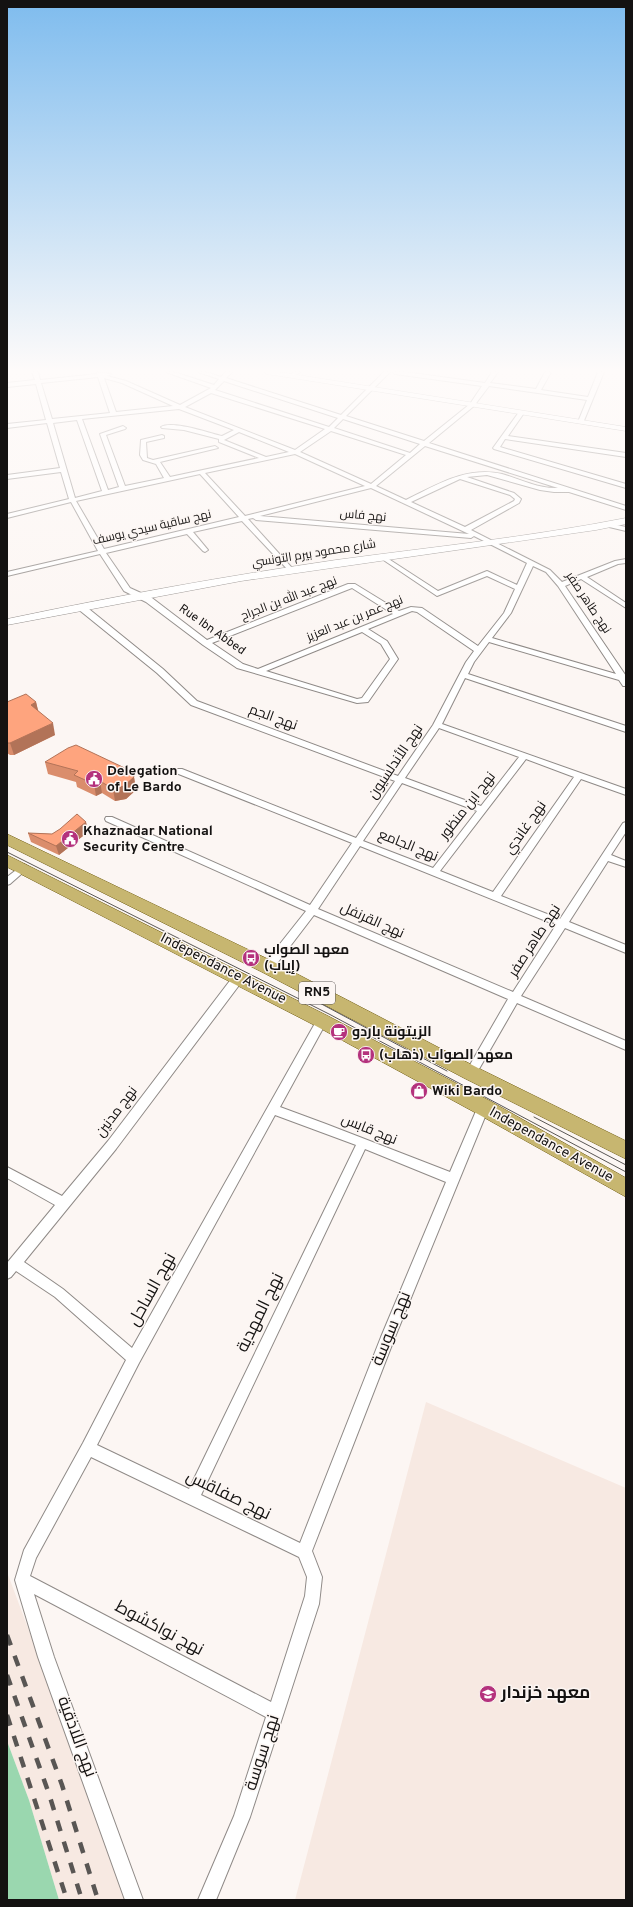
<svg xmlns="http://www.w3.org/2000/svg" width="633" height="1907" font-family="Overpass,Cairo,sans-serif">
<style>
.built{fill:#f7e9e2}
.green{fill:#9ad7af}
.lines{fill:none;stroke-linecap:round;stroke-linejoin:round}
.minor-casing{stroke:#8f8a87;stroke-width:2}
.tertiary-casing{stroke:#8f8a87;stroke-width:1}
.secondary-casing{stroke:#8f8a87;stroke-width:1}
.primary-casing{stroke:#705d11;stroke-width:1}
.minor{fill:#fff;fill-rule:evenodd}
.tertiary{fill:#fff;fill-rule:evenodd}
.secondary{fill:#fff;fill-rule:evenodd}
.primary{fill:#c7b670;fill-rule:evenodd}
.tram{stroke:#595654;stroke-width:1}
.rail{stroke:#595654;stroke-width:4.5;stroke-dasharray:11 11;stroke-linecap:butt}
.wall{fill:#da8d6c}
.shaded-wall{fill:#b27358}
.building{fill:#fea47e;stroke:#b27358}
.labels{text-anchor:middle;dominant-baseline:central;stroke-width:3;stroke-linejoin:round;paint-order:stroke}
.far-street-label{font-size:12px;fill:#141211;stroke:#fcf6f3}
.shield{fill:#fcf6f3;stroke:#5a5655;stroke-width:1}
.shield-label{font-size:13px;font-weight:bold;fill:#141211}
.street-label{font-size:14px;fill:#141211;stroke:#fcf6f3}
.poi-label{font-size:14px;font-weight:bold;fill:#141211;stroke:#fcf6f3;text-anchor:start}
.near-street-label{font-size:17px;fill:#141211;stroke:#fcf6f3}
.near-poi-label{font-size:17px;font-weight:bold;fill:#141211;stroke:#fcf6f3;text-anchor:start}
</style>
<rect width="100%" height="100%" fill="#fcf6f3"/>
<g class="built">
<path d="M426 1402 626 1488V1900H295Z"/>
<path d="M7 1572 83 1775 126 1900H59L29 1800 7 1741Z"/>
</g>
<path class="green" d="M7 1741 29 1800 59 1900H7Z"/>
<g class="lines">
<defs>
<g id="minor">
<path d="M32 372H38L40 380 97 374 96 372 111 374 107 376 126 381 180 405 211 388 166 372H174L214 385 219 379 198 372H206L221 377 226 372H232L226 378 341 415 384 372H390L346 416 424 441 470 404 482 386 395 374 392 372H405L485 383 492 372H498L490 383 536 389 545 372H551L541 390 588 397 598 372H604L583 423 578 422 587 400 489 386 474 406 429 443 626 506V510L569 492H554L540 490 487 475 467 477 514 493 521 499 519 503 471 530 550 570 562 582 615 561 626 559V563L618 564 587 577 626 603V608L581 579 565 586 626 676V686H623L619 680 489 642 474 662 468 674 626 726V732L465 678 442 724 626 789V795L581 779 501 896 560 919 623 823 626 822V832L611 855 626 861V867L608 861 569 922 626 945V953L565 928 521 996 626 1041V1050L517 1003 475 1076 471 1078 467 1076 466 1073 467 1070 508 999 314 915 272 970H264L263 967 264 964 306 911 106 821 105 819 106 817H112L310 905 352 843 176 773 175 771 176 769H182L356 838 395 781 191 705 157 673 78 609V605H84L163 669 197 701 398 776 433 725 466 662 474 651 417 612 412 611 368 629 387 641 398 659 368 702 357 703 237 668 203 645 146 602 124 591 100 554 7 576V572L98 551 71 502 7 518V514L69 499 61 472 7 479V475L60 468 47 423 7 428V424L46 420 36 384 7 387V383L35 380ZM98 377 110 413 52 419 41 383ZM104 378 122 383 173 406 116 412ZM224 381 338 418 329 427 215 390ZM211 393 325 429 295 450 185 407ZM179 409 234 430 222 436C209 433 172 420 161 427L162 428 184 430 219 439V442L259 458 170 477 160 462 218 448 215 446 153 460 147 458 146 442 164 438V436L162 435 141 440 140 455 143 460 156 464 164 478 125 486 106 435 125 429 126 428 123 426 100 434 119 487 108 490 82 419ZM343 419 420 444 410 453 334 428ZM77 420 102 491 75 498 53 423ZM331 431 406 455 371 484 300 452ZM239 432 289 452 266 457 224 440ZM425 446 558 488C538 489 520 479 502 474 466 466 437 485 406 500L376 486ZM295 454 365 486 245 516 205 473ZM200 474 239 517 104 549 76 501ZM460 479 510 495 515 499 514 501 465 527 411 502ZM371 488 469 534 260 516ZM253 518 256 520 471 538 474 536 527 563 517 585 487 571 438 591 384 556 379 557 437 596 487 576 515 589 504 613 478 646 422 608 411 607 399 611 355 584H348L207 640 152 598 130 588 106 553 187 534 203 551 205 552 208 550 193 532 242 521 289 571H293V569L248 519ZM533 566 546 572 558 586 616 674 492 638 511 613ZM352 588 393 614 258 669 243 664 212 643ZM362 632 381 644 390 659 362 698 357 699 266 671ZM439 728 519 757 481 806 405 778ZM526 759 574 777 493 892 440 871ZM402 783 477 811 433 868 363 841ZM360 846 556 925 513 992 318 909Z"/>
<path d="M294 372H300L293 377H289V375Z"/>
<path d="M519 412 524 413 508 436 626 453V457L505 439 500 447 626 484V488L494 449 493 448Z"/>
<path d="M607 523 626 527V531L605 526V524Z"/>
<path d="M24 864 29 867 27 869 10 884 7 885V877Z"/>
<path d="M239 973 243 974 244 977 243 980 116 1149 24 1262 63 1289 132 1348 318 1018H326L327 1021 280 1107 326 1124 450 1172 479 1104 483 1102 487 1104 489 1107 395 1337 312 1551 322 1577 319 1604 250 1817 216 1900H198L234 1816 266 1717 34 1594 54 1657 143 1900H125L38 1657 15 1580 24 1550 83 1443 126 1360 55 1297 16 1271 11 1277 7 1279V1263L55 1205 7 1178V1167L62 1196 108 1141 235 974ZM275 1115 356 1145 189 1489 97 1445 139 1363ZM365 1149 446 1182 381 1337 300 1543 201 1495ZM91 1457 299 1557 307 1577 305 1596 271 1702 30 1576 36 1558Z"/>
</g>
<path id="tertiary" d="M264 372H279L626 427V431L267 374Z"/>
<path id="secondary" d="M626 518V524L596 530 241 581 7 625V619C116 596 226 576 336 560 433 547 530 537 626 518Z"/>
<g id="primary">
<path d="M7 834 274 962 478 1068 626 1141V1159L464 1078 262 972 7 845Z"/>
<path d="M7 855 328 1016 490 1101 626 1178V1197L476 1113 316 1026 7 867Z"/>
</g>
</defs>
<use href="#minor" class="minor-casing"/>
<use href="#tertiary" class="tertiary-casing"/>
<use href="#secondary" class="secondary-casing"/>
<use href="#primary" class="primary-casing"/>
<use href="#minor" class="minor"/>
<use href="#tertiary" class="tertiary"/>
<use href="#secondary" class="secondary"/>
<use href="#primary" class="primary"/>
<g class="tram">
<path d="M7 852 329 1014 626 1172"/>
<path d="M299 992 447 1071"/>
<path d="M534 1117 626 1165"/>
</g>
<g class="rail">
<path d="M7 1635 62 1785 98 1900"/>
<path d="M7 1675 49 1794 82 1900"/>
<path d="M7 1715 67 1900"/>
</g>
</g>
<g class="wall">
<path d="M7 702H36L38 711 55 735 14 755H10L7 753Z"/>
<path d="M45 762 134 777 136 790 126 799 115 801 102 793 96 796 77 787 76 782 48 774Z"/>
<path d="M86 822 88 832 59 855 31 842 28 833 52 834Z"/>
</g>
<g class="shaded-wall">
<path d="M36 702 39 714 31 705Z"/>
<path d="M53 723 55 735 14 755 10 743Z"/>
<path d="M134 777 136 790 126 799 115 801 113 789Z"/>
<path d="M100 781 102 793 96 796 94 784Z"/>
<path d="M86 822 88 832 59 855 56 846Z"/>
</g>
<g class="building">
<path d="M26 694 36 702 31 705 53 723 10 743H7V702Z"/>
<path d="M76 745 131 771 134 777 124 786 113 789 100 781 94 784 74 775 78 771 45 762 68 748Z"/>
<path d="M77 814 86 822 56 846 28 833 52 834 60 829Z"/>
</g>
<linearGradient id="sky" x2="0" y2="1"><stop stop-color="#7fbcee"/><stop offset="0.58" stop-color="#fefbfa"/><stop offset="1" stop-color="#fefbfa" stop-opacity="0"/></linearGradient>
<rect width="633" height="639" fill="url(#sky)"/>
<defs>
<symbol id="civic-disc" viewBox="-11 -11 22 22"><circle r="9.5" fill="#b4327d" stroke="#fcf6f3"/><path d="M-.6-6.5H3V-4.5H.6V-3L4-1V1h2V6H-6V1h2V-1L-.6-3ZM-1.2 2.5V6h2.4V2.5Z" fill="#fff"/></symbol>
<symbol id="bus-disc" viewBox="-11 -11 22 22"><circle r="9.5" fill="#b4327d" stroke="#fcf6f3"/><path d="M-5-6H5V4H4V6H2V4H-2V6H-4V4H-5ZM-3.5-4V0h7V-4ZM-3.5 1.2v1.5H-2V1.2ZM2 1.2v1.5H3.5V1.2Z" fill="#fff"/></symbol>
<symbol id="cafe-disc" viewBox="-11 -11 22 22"><circle r="9.5" fill="#b4327d" stroke="#fcf6f3"/><path d="M-5.5-4.5H6V0H3Q3 3.5 0 3.5H-2.5Q-5.5 3.5-5.5 0ZM3-3.2v2h1.7v-2ZM-6 4.5H4V6H-6Z" fill="#fff"/></symbol>
<symbol id="shop-disc" viewBox="-11 -11 22 22"><circle r="9.5" fill="#b4327d" stroke="#fcf6f3"/><path d="M-5-2.5h2.3a2.7 3.5 0 0 1 5.4 0H5L5.5 6h-11ZM-1.5-2.5h3a1.5 2.3 0 0 0-3 0Z" fill="#fff"/></symbol>
<symbol id="school-disc" viewBox="-11 -11 22 22"><circle r="9.5" fill="#b4327d" stroke="#fcf6f3"/><path d="M0-5L7-2L0 1L-7-2ZM-4 1L0 2.5L4 1V4Q0 6-4 4Z" fill="#fff"/></symbol>
</defs>
<g fill-rule="evenodd">
<use href="#civic-disc" x="84" y="769" width="20" height="20"/>
<use href="#civic-disc" x="60" y="829" width="20" height="20"/>
<use href="#bus-disc" x="241" y="948" width="20" height="20"/>
<use href="#cafe-disc" x="329" y="1022" width="20" height="20"/>
<use href="#bus-disc" x="356" y="1045" width="20" height="20"/>
<use href="#shop-disc" x="409" y="1081" width="20" height="20"/>
<use href="#school-disc" x="478" y="1684" width="20" height="20"/>
</g>
<g class="labels">
<g class="far-street-label">
<text transform="translate(363 516) rotate(5)">نهج فاس</text>
<text transform="translate(152 528) rotate(-13)">نهج ساقية سيدي يوسف</text>
<text transform="translate(314 554) rotate(-9)">شارع محمود بيرم التونسي</text>
<text transform="translate(289 599) rotate(-21)">نهج عبد الله بن الجراح</text>
<text transform="translate(588 603) rotate(56)">نهج طاهر صفر</text>
<text transform="translate(355 619) rotate(-22)">نهج عمر بن عبد العزيز</text>
<text transform="translate(212 630) rotate(35)">Rue Ibn Abbed</text>
</g>
<rect class="shield" x="299" y="982" width="36" height="22" rx="3"/>
<g class="shield-label">
<text x="317" y="993">RN5</text>
</g>
<g class="street-label">
<text transform="translate(273 718) rotate(20)">نهج الجم</text>
<text transform="translate(396 762) rotate(-56)">نهج الأندلسيون</text>
<text transform="translate(468 806) rotate(-52)">نهج ابن منظور</text>
<text transform="translate(526 828) rotate(-55)">نهج غاندي</text>
<text transform="translate(408 846) rotate(22)">نهج الجامع</text>
<text transform="translate(372 921) rotate(24)">نهج القرنفل</text>
<text transform="translate(535 941) rotate(-57)">نهج طاهر صفر</text>
<text transform="translate(223 969) rotate(27)">Independance Avenue</text>
<text transform="translate(117 1112) rotate(-53)">نهج مدنين</text>
<text transform="translate(369 1130) rotate(22)">نهج قابس</text>
<text transform="translate(551 1145) rotate(29)">Independance Avenue</text>
</g>
<g class="poi-label">
<text x="107" y="771">Delegation<tspan x="107" dy="16">of Le Bardo</tspan></text>
<text x="83" y="831">Khaznadar National<tspan x="83" dy="16">Security Centre</tspan></text>
<text x="264" y="950">معهد الصواب<tspan x="264" dy="16">(إياب)</tspan></text>
<text x="352" y="1032">الزيتونة باردو</text>
<text x="379" y="1055">معهد الصواب (ذهاب)</text>
<text x="432" y="1091">Wiki Bardo</text>
</g>
<g class="near-street-label">
<text transform="translate(153 1290) rotate(-61)">نهج الساحل</text>
<text transform="translate(261 1313) rotate(-64)">نهج المهدية</text>
<text transform="translate(392 1329) rotate(-68)">نهج سوسة</text>
<text transform="translate(228 1496) rotate(26)">نهج صفاقس</text>
<text transform="translate(159 1629) rotate(28)">نهج نواكشوط</text>
<text transform="translate(76 1737) rotate(70)">نهج اللاذقية</text>
<text transform="translate(263 1753) rotate(-72)">نهج سوسة</text>
</g>
<g class="near-poi-label">
<text x="501" y="1694">معهد خزندار</text>
</g>
</g>
<rect width="633" height="1907" fill="none" stroke="#141211" stroke-width="16"/>
</svg>
